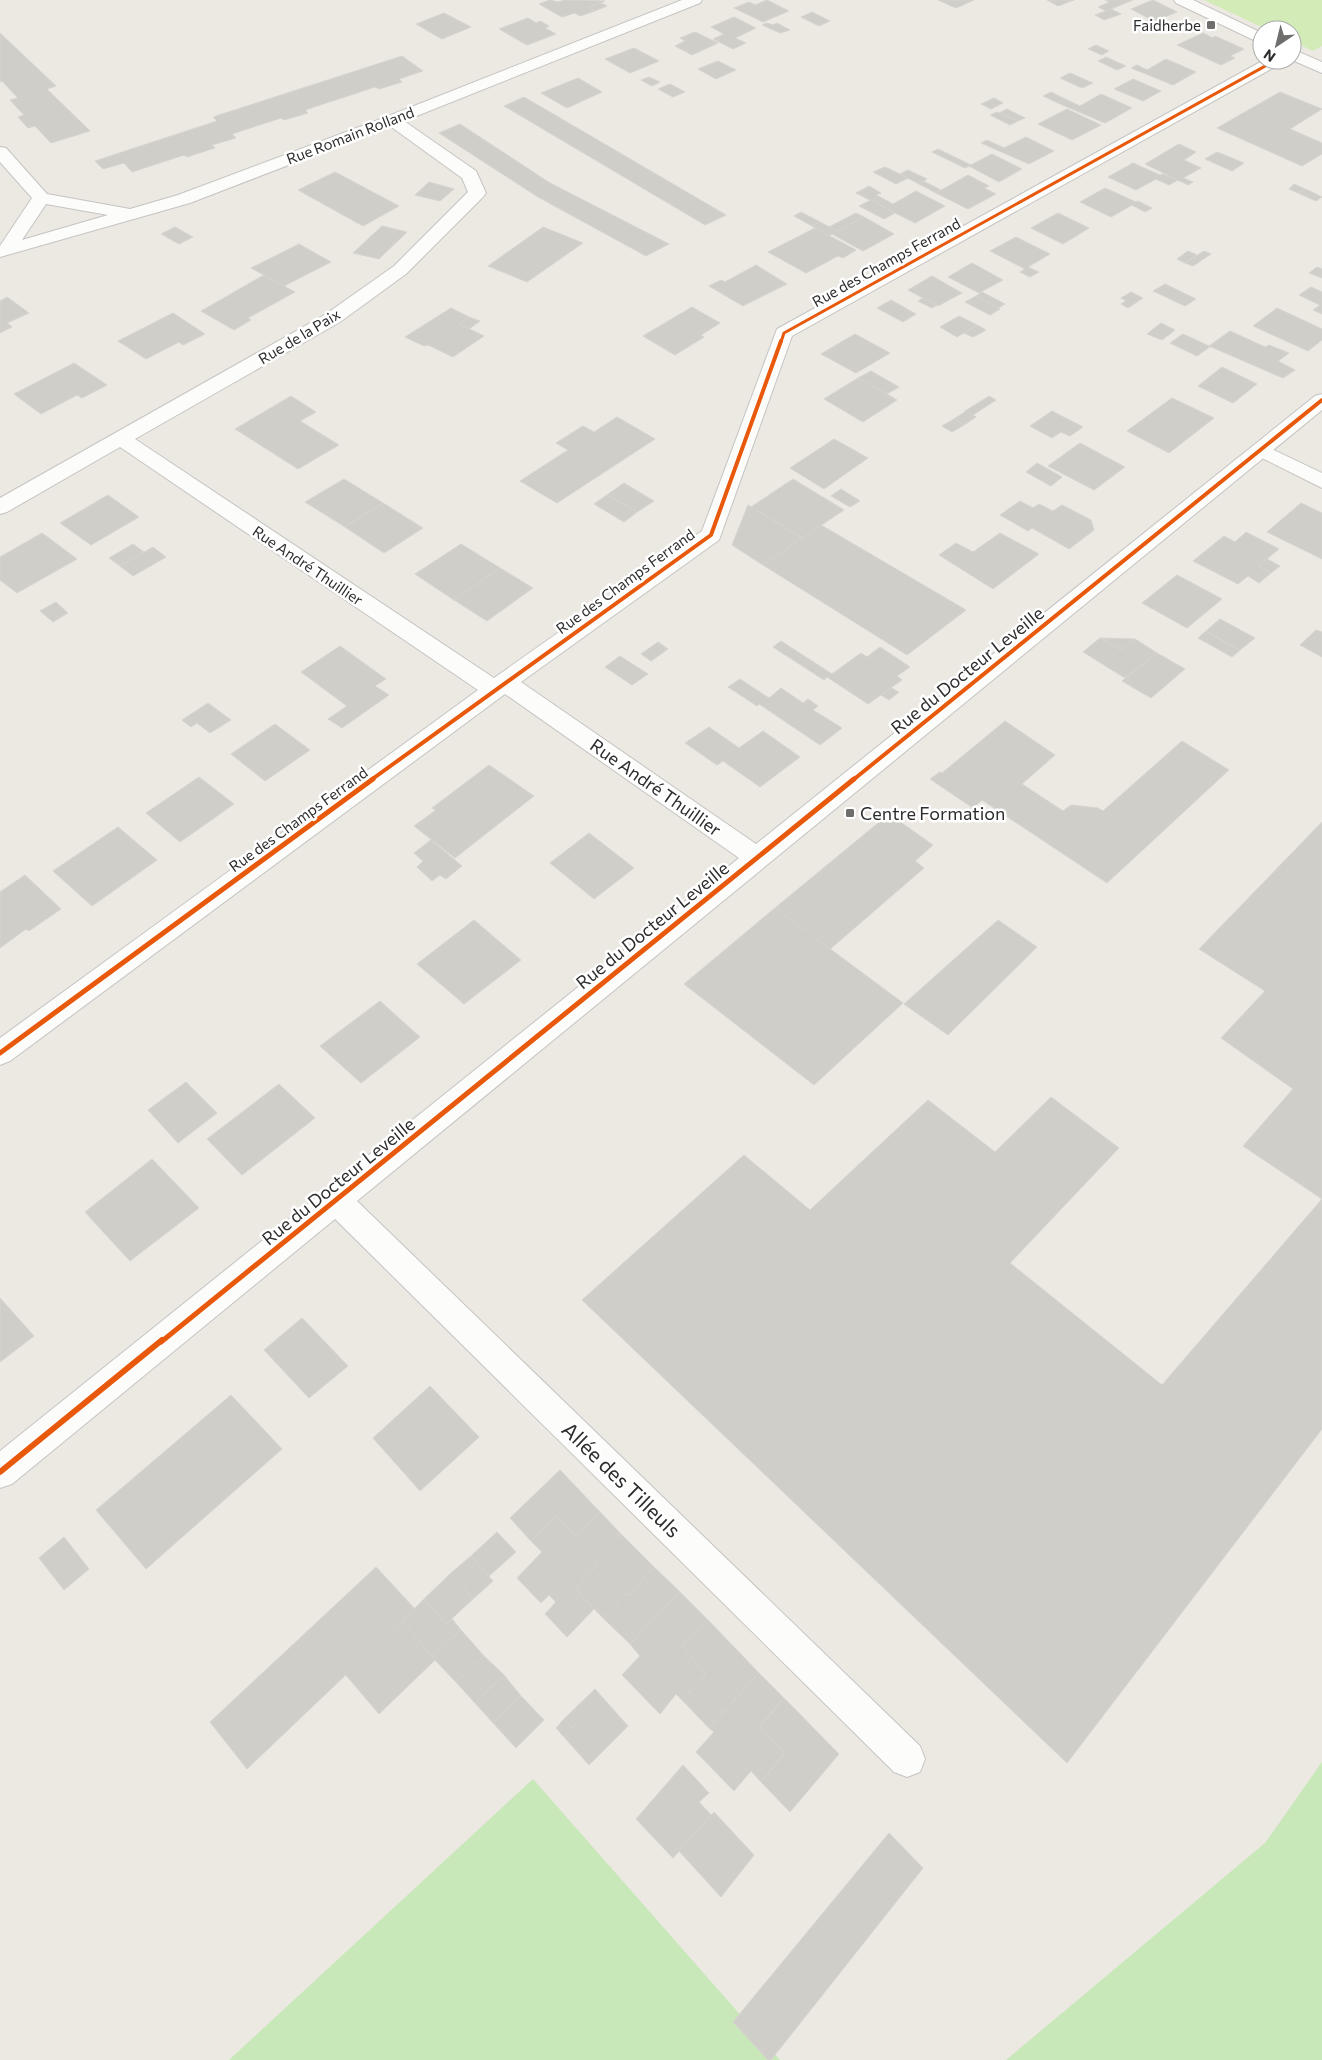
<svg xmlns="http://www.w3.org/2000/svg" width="1322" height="2060" font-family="Commissioner,sans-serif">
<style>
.green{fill:#c8e8ba}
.pitch{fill:#d3ecb7}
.building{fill:#d0cec9;stroke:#d7d4ce}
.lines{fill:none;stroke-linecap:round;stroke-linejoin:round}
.service-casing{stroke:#c5c4c3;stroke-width:2}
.minor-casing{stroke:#c5c4c3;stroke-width:2}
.service{fill:#fcfcfb;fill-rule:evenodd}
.minor{fill:#fcfcfb;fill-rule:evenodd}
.cycleway-far3-casing{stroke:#fff;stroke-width:5}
.cycleway-far2-casing{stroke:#fff;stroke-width:6}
.cycleway-far1-casing{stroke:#fff;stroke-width:8}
.cycleway-casing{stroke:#fff;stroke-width:9}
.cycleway-far3{stroke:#e8590c;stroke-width:3}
.cycleway-far2{stroke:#e8590c;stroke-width:4}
.cycleway-far1{stroke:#e8590c;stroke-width:5}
.cycleway{stroke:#e8590c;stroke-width:6}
.poi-dot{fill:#706e6c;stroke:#fff;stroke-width:2}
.labels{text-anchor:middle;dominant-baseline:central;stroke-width:5;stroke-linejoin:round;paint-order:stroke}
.far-poi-label{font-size:15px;fill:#2d2d2d;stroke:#fff;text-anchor:end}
.far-street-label{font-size:15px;fill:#2d2d2d;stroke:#fff}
.street-label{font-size:18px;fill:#2d2d2d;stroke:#fff}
.poi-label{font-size:18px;fill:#2d2d2d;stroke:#fff;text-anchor:start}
.near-street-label{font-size:21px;fill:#2d2d2d;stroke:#fff}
</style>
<rect width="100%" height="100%" fill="#ece8e2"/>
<g class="green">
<path d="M1322 1762V2060H1006L1265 1843Z"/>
<path d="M533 1779 780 2060H229Z"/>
</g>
<path class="pitch" d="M1204 0H1322V46L1313 51 1292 41V30H1268Z"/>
<g class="building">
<path d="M550 0 558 2 565 0 605 1 589 7 595 11 580 16 575 13 562 17 539 4Z"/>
<path d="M767 0 789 11 763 22 734 8 749 2 755 5Z"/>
<path d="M938 0H974L956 8Z"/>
<path d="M1047 0H1074L1058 6Z"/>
<path d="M1105 0H1133L1106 11 1098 7 1110 2Z"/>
<path d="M1153 0 1177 12 1138 28 1134 26 1150 19 1131 9Z"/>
<path d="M601 3 607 6 595 11 589 7Z"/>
<path d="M1111 9 1121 14 1104 20 1095 15Z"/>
<path d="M812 12 830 21 819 26 801 17Z"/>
<path d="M444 13 471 27 442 39 416 24Z"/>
<path d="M734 17 756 28 735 38 746 43 733 49 713 39 724 34 711 27Z"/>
<path d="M528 18 536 23 540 21 549 26 545 28 556 34 527 45 499 29Z"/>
<path d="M767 23 773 25 777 23 790 30 780 33 762 25Z"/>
<path d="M695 32 718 43 692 55 675 46 685 41 680 38Z"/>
<path d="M0 33 56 86 47 89 90 131 51 143 35 126 28 128 18 117 24 115 10 100 18 98 2 81 0 82Z"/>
<path d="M1203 33 1213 38 1215 36 1244 49 1230 56 1235 58 1221 65 1177 45Z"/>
<path d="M1096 45 1109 51 1102 55 1088 49Z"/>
<path d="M634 48 659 61 630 73 605 59Z"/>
<path d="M402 56 423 71 399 79 402 82 379 89 375 87 305 110 308 113 284 120 281 118 232 134 236 138 212 145 215 148 187 157 184 155 132 172 124 163 103 169 95 161 217 121 213 117Z"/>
<path d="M1106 57 1126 66 1117 70 1098 61Z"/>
<path d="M1166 59 1196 72 1173 85 1131 68 1137 65 1147 70Z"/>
<path d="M718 61 736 70 716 79 698 69Z"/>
<path d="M1070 73 1093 83 1082 88 1060 78Z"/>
<path d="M649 77 660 82 652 86 641 80Z"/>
<path d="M578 78 602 92 567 108 541 93Z"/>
<path d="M1133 79 1161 91 1143 101 1114 89Z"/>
<path d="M670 84 685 92 673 97 658 89Z"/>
<path d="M1051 92 1065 99 1058 103 1043 96Z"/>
<path d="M1280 92 1322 109 1290 129 1322 143V154L1302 166 1217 128Z"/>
<path d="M1101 94 1132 108 1105 123 1058 103 1065 99 1080 106Z"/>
<path d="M524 97 726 215 705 225 504 106Z"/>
<path d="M994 98 1003 103 991 109 981 104Z"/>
<path d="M1007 109 1025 118 1018 121 999 113Z"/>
<path d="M1067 109 1101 125 1072 140 1038 124Z"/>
<path d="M997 112 999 113 1018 121 1010 125 990 115Z"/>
<path d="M460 124 550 183 669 244 646 256 538 197 439 133Z"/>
<path d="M1026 137 1054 151 1029 164 981 143 987 140 1004 148Z"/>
<path d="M1179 144 1196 152 1184 160 1201 168 1183 178 1193 182 1188 185 1145 164Z"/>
<path d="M938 149 971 165 992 154 1022 169 999 182 969 166 965 168 932 152Z"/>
<path d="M1217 152 1244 163 1232 171 1205 159Z"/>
<path d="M1133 163 1160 175 1163 174 1178 180 1169 185 1156 179 1136 190 1108 177Z"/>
<path d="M885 167 900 174 908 178 896 184 873 172Z"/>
<path d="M908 170 927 179 919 184 900 174Z"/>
<path d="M335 172 399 206 363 226 298 190Z"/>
<path d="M968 175 989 186 984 188 996 194 968 209 936 193Z"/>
<path d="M923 181 941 190 936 193 919 184Z"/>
<path d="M429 182 454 189 440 201 415 195Z"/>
<path d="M1294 184 1305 189 1298 193 1289 189Z"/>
<path d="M869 186 881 193 876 195 893 204 916 191 945 206 915 223 856 193Z"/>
<path d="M1105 188 1136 202 1138 201 1152 208 1145 212 1132 205 1111 217 1080 202Z"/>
<path d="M1305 189 1312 192 1322 197 1316 201 1298 193Z"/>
<path d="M871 200 895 213 884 219 859 206Z"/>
<path d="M801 212 820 222 812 226 794 216Z"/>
<path d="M856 213 864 217 837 231 829 227Z"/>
<path d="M1058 213 1089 228 1063 244 1031 228Z"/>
<path d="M864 217 894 234 863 251 832 234 829 236 812 226 820 222 837 231Z"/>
<path d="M382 226 407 232 379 259 353 253Z"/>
<path d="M175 227 193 237 179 244 161 234Z"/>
<path d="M543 227 583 243 527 282 488 266Z"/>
<path d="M815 228 856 250 843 258 838 256 806 273 768 252Z"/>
<path d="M1016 237 1050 254 1028 267 1039 272 1030 277 1020 272 1025 269 990 251Z"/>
<path d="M299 244 331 262 284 286 251 268Z"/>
<path d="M1188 251 1197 255 1185 263 1177 259Z"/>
<path d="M1204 251 1211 254 1193 266 1185 263Z"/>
<path d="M972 263 1003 280 979 293 948 277Z"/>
<path d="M756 265 787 284 743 306 709 286 721 280 725 282Z"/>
<path d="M1317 267 1322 269V278L1309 273Z"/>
<path d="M264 275 295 292 248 318 251 320 234 330 201 311Z"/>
<path d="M932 276 962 293 938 306 908 290Z"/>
<path d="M1165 284 1196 299 1185 306 1153 291Z"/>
<path d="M1311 287 1322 292V314L1313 310 1320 305 1299 295Z"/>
<path d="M982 292 1005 304 998 308 976 296Z"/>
<path d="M1131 292 1143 298 1128 308 1121 304 1126 301 1121 298Z"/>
<path d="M976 296 998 308 1000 309 990 315 965 302Z"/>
<path d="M7 297 29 313 7 323 12 327 0 333V301Z"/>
<path d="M923 298 937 305 932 308 918 301Z"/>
<path d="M891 300 916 314 903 322 877 308Z"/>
<path d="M692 307 720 323 701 335 704 337 675 355 643 336Z"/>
<path d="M451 308 469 317 459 324 484 336 453 357 428 345 424 346 405 337Z"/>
<path d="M1277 308 1322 329V340L1308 351 1253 326Z"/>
<path d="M173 313 205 334 183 345 179 342 146 359 118 341Z"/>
<path d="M959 316 977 325 957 337 940 327Z"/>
<path d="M469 317 480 321 469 329 459 324Z"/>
<path d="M1161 323 1175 330 1162 340 1147 334Z"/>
<path d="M977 325 986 330 973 337 964 333Z"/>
<path d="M1230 331 1265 347 1269 345 1289 353 1278 361 1295 370 1283 378 1209 346Z"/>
<path d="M855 334 890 353 856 373 821 354Z"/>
<path d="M1183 334 1209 346H1211L1197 356 1170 343Z"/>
<path d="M74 363 107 385 82 398 77 395 41 414 14 394Z"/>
<path d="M1222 367 1257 384 1233 403 1198 386Z"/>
<path d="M871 371 899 387 887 394 858 378Z"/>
<path d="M858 378 887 394 897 400 863 422 824 399Z"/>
<path d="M291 396 316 412 300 421 339 445 298 469 235 429Z"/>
<path d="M989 396 996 400 973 415 965 411Z"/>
<path d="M1172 398 1214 418 1169 453 1127 431Z"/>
<path d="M966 411 976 417 964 425 954 419Z"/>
<path d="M1052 411 1083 427 1070 436 1061 432 1052 438 1030 426Z"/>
<path d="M617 417 655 439 557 503 520 481 568 450 556 443 583 426 594 432Z"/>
<path d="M954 419 964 425 952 432 942 426Z"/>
<path d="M834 439 868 458 824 489 790 468Z"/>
<path d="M1080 443 1125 467 1094 490 1048 466Z"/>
<path d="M1037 463 1062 477 1051 486 1026 472Z"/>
<path d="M344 479 383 503 345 527 305 502Z"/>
<path d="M793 479 844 510 802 538 751 507Z"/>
<path d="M624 483 654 501 637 512 607 495Z"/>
<path d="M841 489 860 501 850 507 831 496Z"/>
<path d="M108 495 139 517 91 545 60 523Z"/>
<path d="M607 495 637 512 624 522 594 504Z"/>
<path d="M1020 501 1033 508 1039 504 1053 511 1062 505 1091 520 1094 530 1069 549 1032 528 1028 531 1000 515Z"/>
<path d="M383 503 423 528 384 553 345 527Z"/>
<path d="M1301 503 1322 513V559L1267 532Z"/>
<path d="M748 505 751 507 802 538 763 565 732 545Z"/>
<path d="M821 525 966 610 907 655 763 565Z"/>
<path d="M1246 532 1279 549 1258 566 1271 573 1259 583 1248 576 1238 584 1193 561 1224 536 1235 542Z"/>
<path d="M42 533 77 559 17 593 0 580V557Z"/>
<path d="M1000 533 1039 554 993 589 939 555 956 543 973 552Z"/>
<path d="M133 544 144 552 120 566 109 558Z"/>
<path d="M461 544 500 568 454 600 415 574Z"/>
<path d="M153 547 166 557 133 576 120 566Z"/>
<path d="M1267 559 1280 566 1271 573 1258 566Z"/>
<path d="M500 568 533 588 487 621 454 600Z"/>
<path d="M1177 575 1222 599 1187 628 1142 603Z"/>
<path d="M56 602 68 613 53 622 40 611Z"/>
<path d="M1220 619 1255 638 1240 650 1206 631Z"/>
<path d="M1316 630 1322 632V657L1300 645Z"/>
<path d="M1206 631 1219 639 1240 650 1232 657 1198 638Z"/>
<path d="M1100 638 1135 639 1121 650Z"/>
<path d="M1100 638 1121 650 1135 639 1157 653 1125 678 1083 652Z"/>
<path d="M781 641 832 674 861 653 867 657 880 647 910 667 897 676 902 680 868 704 827 677 824 680 773 647Z"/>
<path d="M658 642 668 649 651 661 641 654Z"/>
<path d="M340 646 386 679 375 686 389 695 342 728 328 719 347 706 301 672Z"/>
<path d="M1157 653 1185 669 1151 698 1122 681Z"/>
<path d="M620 656 648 674 632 685 605 667Z"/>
<path d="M740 679 769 698 781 688 803 703 808 699 818 706 813 710 842 728 820 745 759 704 757 706 728 687Z"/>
<path d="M891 688 899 692 889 700 881 695Z"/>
<path d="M208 703 231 720 210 733 197 723 191 727 182 720Z"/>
<path d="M1005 721 1055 755 1022 784 1063 811 1071 805 1098 808 1103 811 1182 741 1229 770 1107 883 982 800 973 808 930 779 940 772 942 773Z"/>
<path d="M275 724 310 750 265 781 231 754Z"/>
<path d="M709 727 739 748 763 731 800 757 760 787 723 761 717 765 685 743Z"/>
<path d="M489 765 534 796 455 858 414 826 436 810 432 808Z"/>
<path d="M199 777 234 804 180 842 146 813Z"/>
<path d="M889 814 933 845 915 861 924 868 829 950 775 908Z"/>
<path d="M1322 822V1199L1243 1146 1293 1089 1221 1038 1265 991 1199 949Z"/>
<path d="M118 827 157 860 92 906 53 871Z"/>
<path d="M589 833 634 868 594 899 550 863Z"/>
<path d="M431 840 462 866 446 879 440 875 432 881 417 867 423 861 414 853Z"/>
<path d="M25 875 61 909 29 931 26 929 0 948V892Z"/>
<path d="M775 908 903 1003 814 1085 684 984Z"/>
<path d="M474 920 521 960 464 1004 417 964Z"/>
<path d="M998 920 1037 947 948 1035 904 1004Z"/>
<path d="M380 1001 420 1037 361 1083 320 1046Z"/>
<path d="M186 1082 217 1113 178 1143 148 1110Z"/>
<path d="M279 1084 315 1118 242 1175 207 1139Z"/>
<path d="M1051 1097 1119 1148 1010 1263 1162 1385 1322 1199V1429L1067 1763 582 1300 744 1155 810 1210 928 1100 995 1152Z"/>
<path d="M152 1159 199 1208 130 1261 85 1212Z"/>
<path d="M0 1298 34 1336 0 1362Z"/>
<path d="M302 1318 348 1366 309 1398 264 1350Z"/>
<path d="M430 1386 479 1437 420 1491 373 1438Z"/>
<path d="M231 1395 282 1449 146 1569 96 1510Z"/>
<path d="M560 1470 600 1512 575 1536 556 1516 531 1541 510 1518Z"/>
<path d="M600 1512 621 1534 594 1561 597 1565 575 1589 594 1609 567 1637 545 1614 556 1602 549 1595 541 1603 517 1578 542 1552 531 1541 556 1516 575 1536Z"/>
<path d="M497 1532 516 1552 489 1576 471 1556Z"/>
<path d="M621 1534 654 1567 628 1596 626 1594 603 1618 575 1589 597 1565 594 1561Z"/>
<path d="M64 1537 89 1569 64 1590 39 1558Z"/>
<path d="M471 1556 493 1581 473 1599 451 1573Z"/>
<path d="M376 1567 415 1609 247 1769 210 1722Z"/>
<path d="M654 1567 680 1592 630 1644 603 1618 626 1594 628 1596Z"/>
<path d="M451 1573 473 1599 446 1624 424 1599Z"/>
<path d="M680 1592 707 1619 682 1646 706 1674 682 1700 676 1694 660 1714 622 1675 640 1656 630 1644Z"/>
<path d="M424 1599 446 1624 452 1619 461 1630 432 1657 402 1621Z"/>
<path d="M707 1619 759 1673 709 1728 682 1700 706 1674 682 1646Z"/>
<path d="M402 1621 435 1660 379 1714 345 1674Z"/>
<path d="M461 1630 484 1656 456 1682 432 1657Z"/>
<path d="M484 1656 504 1675 475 1703 456 1682Z"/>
<path d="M759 1673 784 1698 759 1728 785 1753 761 1782 751 1771 734 1791 696 1752 714 1732 709 1728Z"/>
<path d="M504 1675 521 1696 493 1723 475 1703Z"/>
<path d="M595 1689 602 1697 573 1729 564 1719Z"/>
<path d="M521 1696 544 1720 516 1748 493 1723Z"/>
<path d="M602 1697 628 1726 589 1765 564 1737Z"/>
<path d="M784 1698 839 1754 790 1812 761 1782 785 1753 759 1728Z"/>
<path d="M564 1719 573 1729 564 1737 556 1728Z"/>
<path d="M683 1765 709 1793 699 1802 711 1815 673 1858 636 1819Z"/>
<path d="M714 1812 754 1855 721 1897 679 1851Z"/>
<path d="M889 1833 923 1868 771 2060H768L733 2022Z"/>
</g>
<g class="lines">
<defs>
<path id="service" d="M1261 444 1322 473V488L1254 454 1251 450 1254 446Z"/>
<g id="minor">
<path d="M682 0H702L700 3 404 121 476 171 486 193 483 197 406 274 340 322 135 439 494 678 702 531 777 329 1264 60H1284L1282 63 792 336 719 540 521 682 756 844 1315 396 1322 394V410L357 1201 920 1746 925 1759 920 1772 907 1777 894 1772 335 1219 12 1484 0 1488V1451L739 858 505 694 10 1061 0 1065V1038L478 690 120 447 7 512 0 514V498L326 314 394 266 468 192 462 178 390 126 190 203 0 257V246L32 198 0 162V147L6 148 47 194 130 209 178 195 386 117ZM46 204 108 215 22 240Z"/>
<path d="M1174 0H1193L1262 33V44L1176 3Z"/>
<path d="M1292 49 1322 62V73L1292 60Z"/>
</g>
</defs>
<use href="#service" class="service-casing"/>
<use href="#minor" class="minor-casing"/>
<use href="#service" class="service"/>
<use href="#minor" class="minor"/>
<defs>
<path id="cycleway-far3" d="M781 342 784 333 1276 60"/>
<g id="cycleway-far2">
<path d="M371 780 711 535 781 341"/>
<path d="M853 780 1322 400"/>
</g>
<g id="cycleway-far1">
<path d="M0 1053 373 779"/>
<path d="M161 1342 854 779"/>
</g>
<path id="cycleway" d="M0 1472 162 1340"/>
</defs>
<use href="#cycleway-far3" class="cycleway-far3-casing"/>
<use href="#cycleway-far2" class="cycleway-far2-casing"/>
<use href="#cycleway-far1" class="cycleway-far1-casing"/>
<use href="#cycleway" class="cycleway-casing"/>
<use href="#cycleway-far3" class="cycleway-far3"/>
<use href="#cycleway-far2" class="cycleway-far2"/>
<use href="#cycleway-far1" class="cycleway-far1"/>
<use href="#cycleway" class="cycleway"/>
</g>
<g class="poi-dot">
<rect x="1206" y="20" width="10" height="10" rx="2.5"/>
<rect x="845" y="808" width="10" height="10" rx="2.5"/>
</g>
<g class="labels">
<g class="far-poi-label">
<text x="1201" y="25">Faidherbe</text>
</g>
<g class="far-street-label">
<text transform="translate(350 135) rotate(-21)">Rue Romain Rolland</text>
<text transform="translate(886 262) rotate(-29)">Rue des Champs Ferrand</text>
<text transform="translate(299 336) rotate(-31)">Rue de la Paix</text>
<text transform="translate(308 565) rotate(34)">Rue André Thuillier</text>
<text transform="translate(625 581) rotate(-36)">Rue des Champs Ferrand</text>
<text transform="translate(298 819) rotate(-36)">Rue des Champs Ferrand</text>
</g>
<g class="street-label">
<text transform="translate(967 670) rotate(-39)">Rue du Docteur Leveille</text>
<text transform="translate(656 787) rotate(35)">Rue André Thuillier</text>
<text transform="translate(652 925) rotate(-39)">Rue du Docteur Leveille</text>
<text transform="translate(338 1181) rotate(-39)">Rue du Docteur Leveille</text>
</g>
<g class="poi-label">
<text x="860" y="813">Centre Formation</text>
</g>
<g class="near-street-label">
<text transform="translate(622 1479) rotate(44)">Allée des Tilleuls</text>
</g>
</g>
<g transform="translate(1277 45) rotate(215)"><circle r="24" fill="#ffffff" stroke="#ababab"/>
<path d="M0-4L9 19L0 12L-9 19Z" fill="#706e6c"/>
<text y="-8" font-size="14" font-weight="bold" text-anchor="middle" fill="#2d2d2d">N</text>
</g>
</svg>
